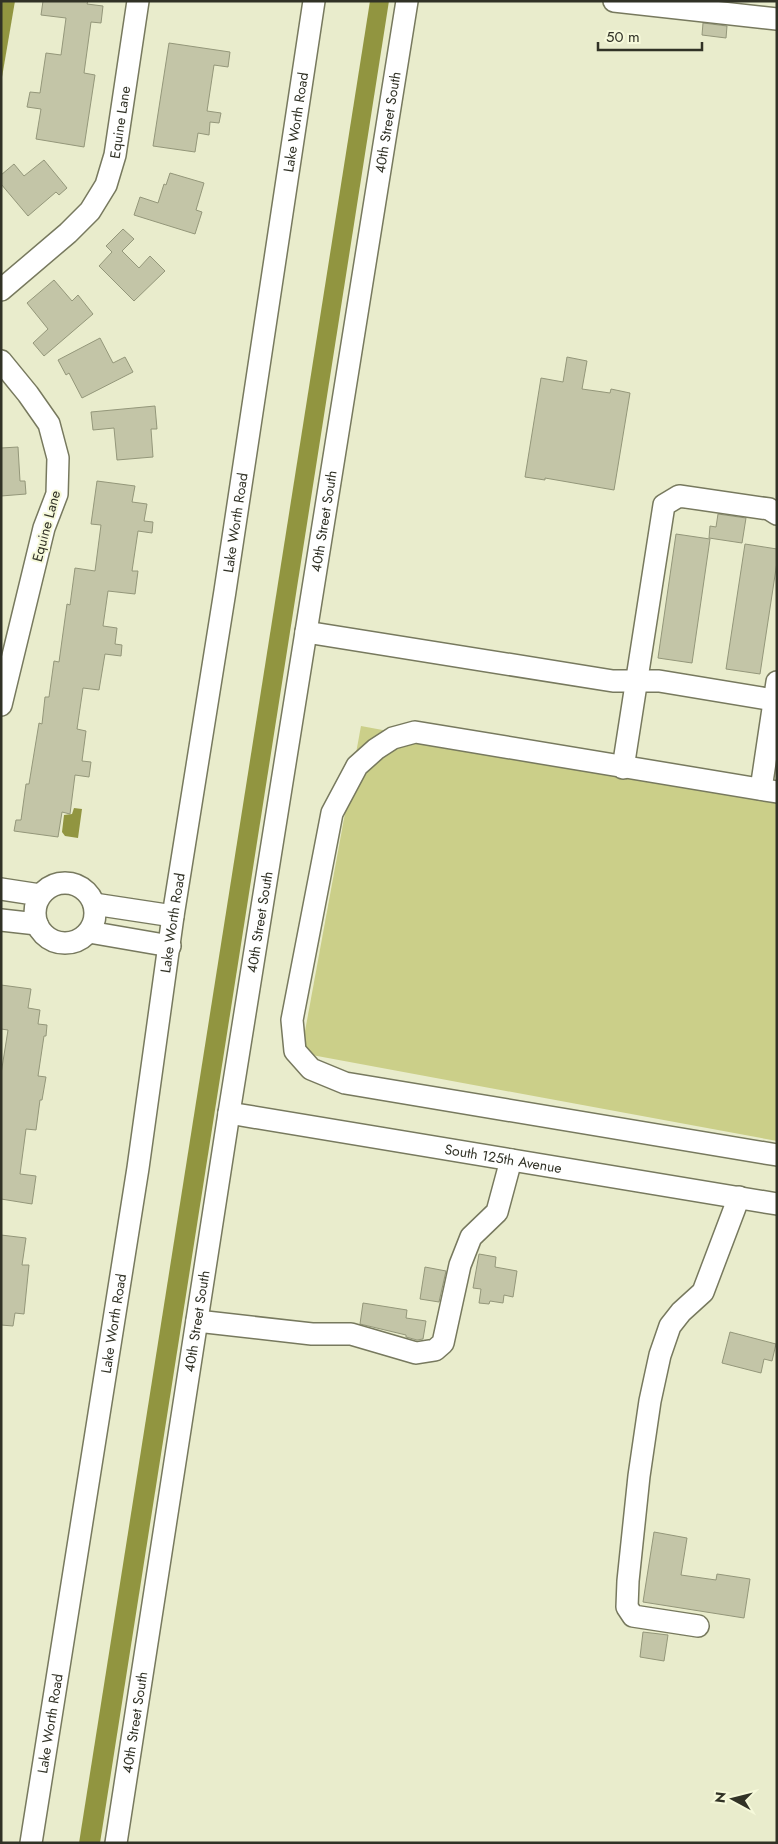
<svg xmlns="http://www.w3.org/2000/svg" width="778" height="1844" font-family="Jost,sans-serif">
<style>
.green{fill:#cbcf89}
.water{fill:#919540}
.building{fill:#c3c5a7;stroke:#94977a}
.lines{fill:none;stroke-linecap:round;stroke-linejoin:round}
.minor-casing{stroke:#77795e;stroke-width:24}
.minor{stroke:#fff;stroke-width:21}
.labels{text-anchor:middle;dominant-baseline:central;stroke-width:4;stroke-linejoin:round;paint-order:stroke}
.street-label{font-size:14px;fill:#313226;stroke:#f6f9da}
</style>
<rect width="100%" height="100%" fill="#e9eccc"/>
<path class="green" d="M361 726 777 803V1141L301 1053Z"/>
<g class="water">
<path d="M1 1H15L1 83Z"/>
<path d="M370 1H389L100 1843H79Z"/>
<path d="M74 808 82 809 78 838 65 836 62 832 64 815 72 814Z"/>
</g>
<g class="building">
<path d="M43 1H88L87 4 103 6 101 23 91 22 84 73 95 75 84 147 36 139 41 109 27 107 30 92 40 93 46 53 61 55 66 18 41 15Z"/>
<path d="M703 23 727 26 726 38 702 35Z"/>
<path d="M169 43 230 52 228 67 214 65 207 111 221 113 219 123 210 122 209 135 198 133 195 152 153 146Z"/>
<path d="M44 160 67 188 59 195 56 192 28 216 1 184V175L14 164 24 176Z"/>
<path d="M170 173 204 183 196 210 202 212 195 234 134 215 140 197 158 203 164 184 166 185Z"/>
<path d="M123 229 134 239 122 251 139 268 150 256 165 271 134 301 99 266 112 252 106 246Z"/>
<path d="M54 280 72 301 78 295 93 314 44 356 33 343 48 329 27 303Z"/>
<path d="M100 338 113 363 125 357 133 372 82 398 69 373 66 375 58 360Z"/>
<path d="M567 357 587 361 582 389 610 393 611 389 630 393 614 490 545 478V480L525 477 541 378 563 382Z"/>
<path d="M155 406 157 429H151L153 457 117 460 114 428 93 430 91 412Z"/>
<path d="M18 447 20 481H25L26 494 1 496V448Z"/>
<path d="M97 481 135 486 132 502 147 504 144 521 153 522 152 533 138 531 132 571H138L135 594 108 591 103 626 117 628 115 644 122 645 121 656 105 654 99 690 83 688 77 729 86 731 82 761 91 762 89 777 75 775 70 814 62 812 58 837 14 831 16 820H21L26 784H29L39 723 42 724 45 697H49L54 661 59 662 67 604 70 605 75 568 95 571 101 525 91 524Z"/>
<path d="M718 514 746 518 742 543 709 538 710 526 716 527Z"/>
<path d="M676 534 710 539 692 663 658 658Z"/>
<path d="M745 544 777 549V562L760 674 726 669Z"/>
<path d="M1 985 31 989 28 1008 40 1010 38 1024 47 1025 46 1036H44L38 1076 46 1077 42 1100H40L36 1130 26 1129 20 1174 36 1176 32 1204 1 1199V1074L8 1030 1 1029Z"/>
<path d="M1 1235 26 1238 22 1265H29L24 1314 15 1313 13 1326 1 1325Z"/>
<path d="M479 1254 496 1257 495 1267 517 1271 513 1297 504 1295 503 1303 490 1301 489 1304 479 1303 481 1289 473 1288Z"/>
<path d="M425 1267 446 1271 439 1302 420 1299Z"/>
<path d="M363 1303 407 1310 406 1318 426 1321 423 1339 417 1340 406 1337V1335L360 1324Z"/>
<path d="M730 1332 776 1344 772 1361 764 1359 761 1373 722 1363Z"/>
<path d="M654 1532 687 1538 681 1575 716 1580 717 1574 750 1579 744 1618 643 1602Z"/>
<path d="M643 1632 668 1635 664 1661 640 1657Z"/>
</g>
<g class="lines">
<defs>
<g id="minor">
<path d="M614 1 777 19"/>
<path id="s1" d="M1 290 68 233 90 211 106 185 115 155 138 1"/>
<path d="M1 361 28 394 49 424 58 458 57 494 44 528 1 705"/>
<path d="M306 632 613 681H659L774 700"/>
<path d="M623 768 664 505 679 496 769 509 777 514"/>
<path d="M761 789 777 682"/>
<path d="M777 792 415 732 393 738 376 749 357 766 332 813 292 1020 295 1051 311 1069 345 1083 777 1155"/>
<circle cx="65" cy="913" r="30"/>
<path d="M1 889 40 895"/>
<path d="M94 904 173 916"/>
<path d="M1 920 37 924"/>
<path d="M89 932 170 946"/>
<path id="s2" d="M229 1113 777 1204"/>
<path d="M197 1321 312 1334H351L416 1353 435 1350 443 1343 460 1265 471 1237 497 1212 511 1160"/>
<path d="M698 1626 633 1616 627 1607 628 1581 639 1476 650 1401 660 1355 670 1326 681 1312 703 1292 739 1197"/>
<path id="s3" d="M31 1843 138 1168 173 916 225 591 314 1"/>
<path id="s4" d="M116 1843 229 1113 407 1"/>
</g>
</defs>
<use href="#minor" class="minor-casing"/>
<use href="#minor" class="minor"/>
</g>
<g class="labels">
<g class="street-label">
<text stroke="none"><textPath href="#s3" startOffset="1741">Lake Worth Road</textPath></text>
<text stroke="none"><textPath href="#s4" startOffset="1742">40th Street South</textPath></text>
<text stroke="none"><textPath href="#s1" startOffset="214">Equine Lane</textPath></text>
<text stroke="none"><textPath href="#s3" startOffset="1336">Lake Worth Road</textPath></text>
<text stroke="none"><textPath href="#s4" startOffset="1338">40th Street South</textPath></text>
<text transform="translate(46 526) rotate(-75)">Equine Lane</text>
<text stroke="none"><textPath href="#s3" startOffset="931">Lake Worth Road</textPath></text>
<text stroke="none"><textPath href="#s4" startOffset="932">40th Street South</textPath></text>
<text stroke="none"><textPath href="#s2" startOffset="278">South 125th Avenue</textPath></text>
<text stroke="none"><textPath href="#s4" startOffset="528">40th Street South</textPath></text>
<text stroke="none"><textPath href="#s3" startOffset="526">Lake Worth Road</textPath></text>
<text stroke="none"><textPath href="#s4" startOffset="122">40th Street South</textPath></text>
<text stroke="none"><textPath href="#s3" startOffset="121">Lake Worth Road</textPath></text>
</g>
</g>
<rect width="778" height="1844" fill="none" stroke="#313226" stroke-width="5"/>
<g transform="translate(733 1799) rotate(277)" stroke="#f6f9da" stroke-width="4" paint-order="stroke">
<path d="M0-4L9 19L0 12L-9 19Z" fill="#313226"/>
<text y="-8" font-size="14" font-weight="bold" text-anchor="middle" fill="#313226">N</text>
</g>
<path d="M598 42v8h104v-8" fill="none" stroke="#313226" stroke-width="2.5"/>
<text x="606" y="42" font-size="15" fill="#313226" stroke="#f6f9da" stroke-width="4" paint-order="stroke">50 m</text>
</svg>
